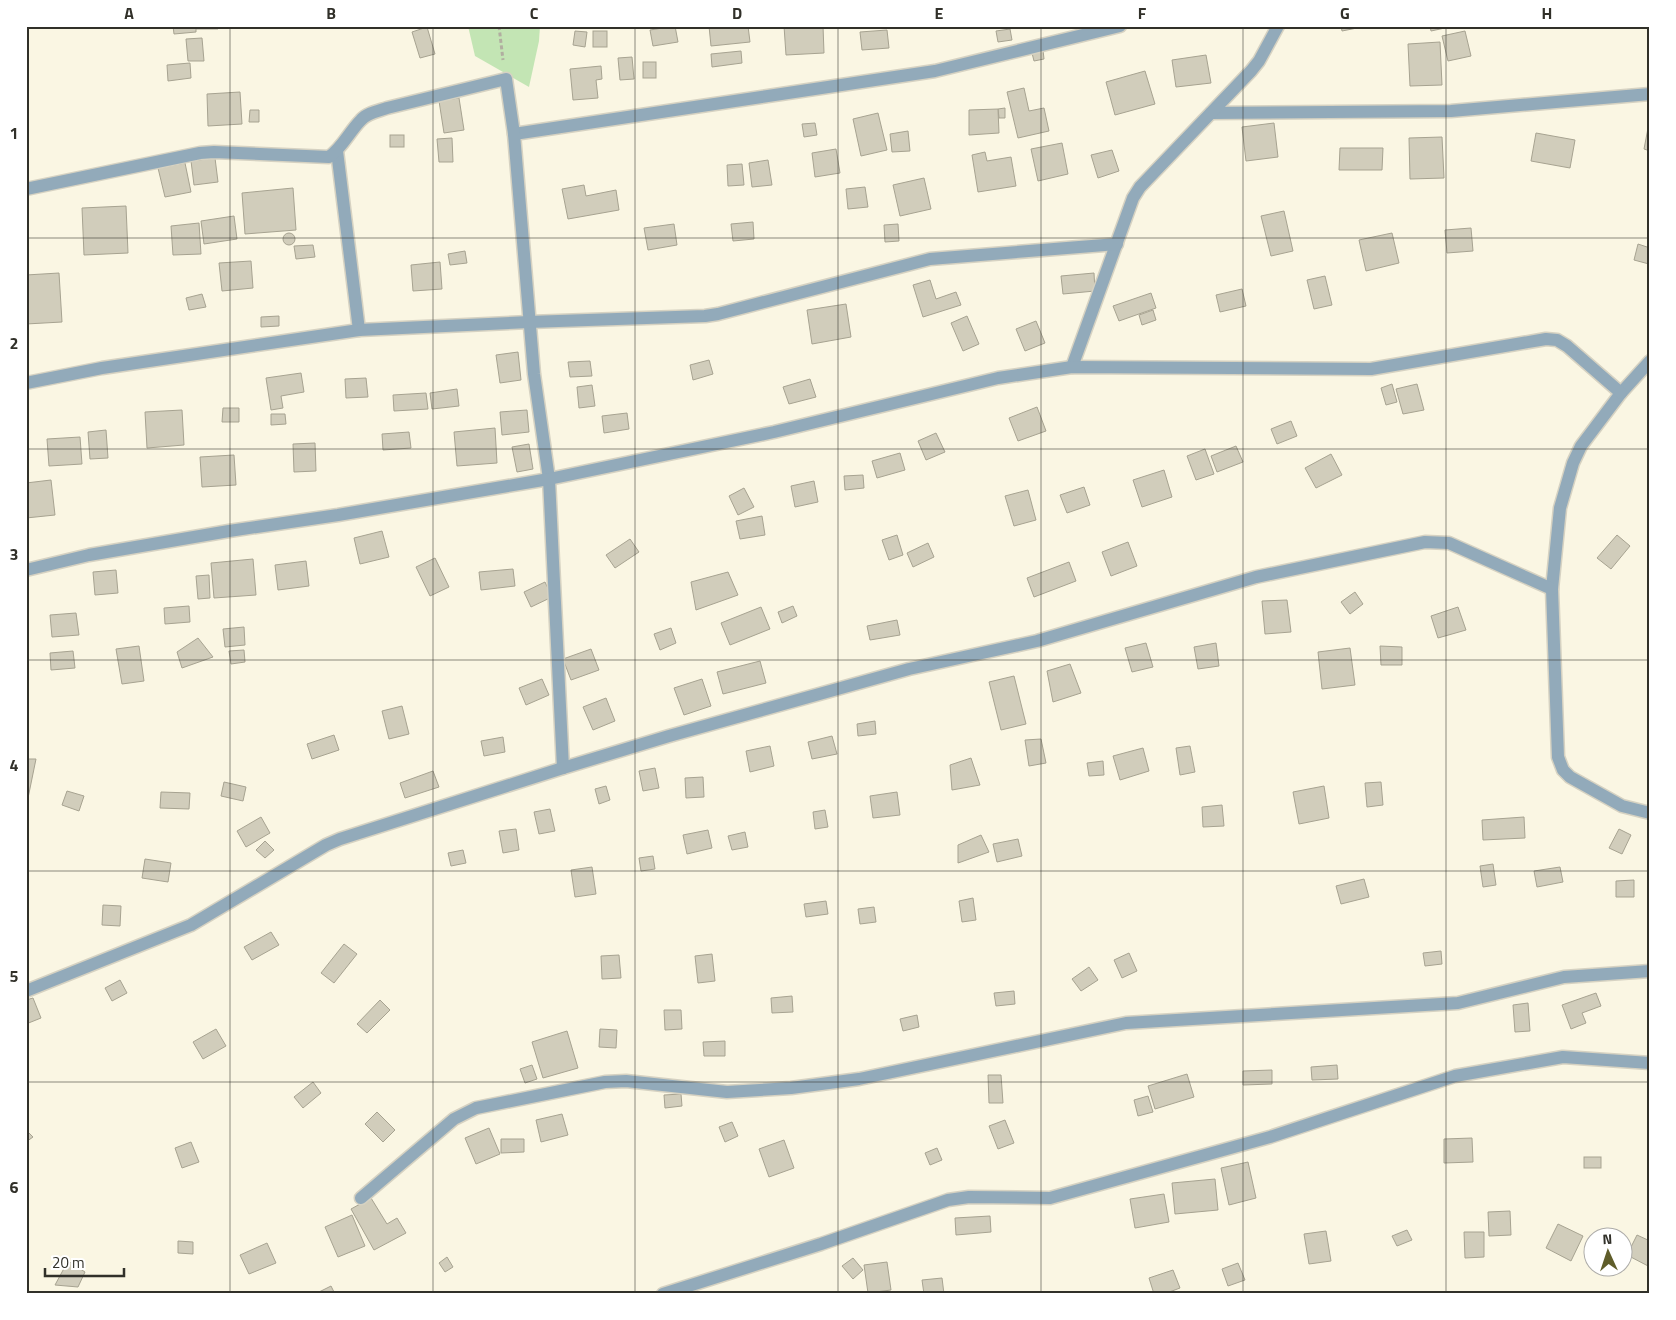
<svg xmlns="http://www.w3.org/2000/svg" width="1676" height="1320" font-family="'Titillium Web',sans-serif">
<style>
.green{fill:#c3e5b4}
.building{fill:#d1cdbb;stroke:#a7a391}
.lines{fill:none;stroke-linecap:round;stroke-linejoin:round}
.minor-casing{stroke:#d6d2c2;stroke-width:15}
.path{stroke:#b1aea0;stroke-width:3;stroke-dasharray:4 2.5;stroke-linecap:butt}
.minor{stroke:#92aaba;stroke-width:12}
.grid{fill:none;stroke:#313029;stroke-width:1;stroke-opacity:0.55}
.neatline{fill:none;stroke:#313029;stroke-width:2}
.grid-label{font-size:16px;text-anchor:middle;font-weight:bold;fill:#313029}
</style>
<rect width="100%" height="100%" fill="#faf6e3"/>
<path class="green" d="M468 26H540L539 41 529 87 475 56Z"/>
<g class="building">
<path d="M173 26H196V32L174 34Z"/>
<path d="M196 26H219L218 29H196Z"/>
<path d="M675 26 678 42 653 46 650 30Z"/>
<path d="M709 26H748L750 42 711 46Z"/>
<path d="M784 26H823L824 53 786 55Z"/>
<path d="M1341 26H1367L1342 31Z"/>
<path d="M1430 26H1454L1431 31Z"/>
<path d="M427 27 435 54 420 58 412 32Z"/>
<path d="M1010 29 1012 40 998 42 996 31Z"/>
<path d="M887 30 889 48 862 50 860 32Z"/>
<path d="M575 31 587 32 585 47 573 45Z"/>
<rect x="593" y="31" width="14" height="16"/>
<path d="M1465 31 1471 56 1448 61 1442 36Z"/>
<path d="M202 38 204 61H188L186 39Z"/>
<path d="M1440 42 1442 85 1410 86 1408 44Z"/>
<path d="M1043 50 1044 59 1034 61 1032 53Z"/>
<path d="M741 51 742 63 712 67 711 54Z"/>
<path d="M1206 55 1211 83 1176 87 1172 60Z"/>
<path d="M632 57 634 79 620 80 618 58Z"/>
<rect x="643" y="62" width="13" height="16"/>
<path d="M190 63 191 78 168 81 167 65Z"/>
<path d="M601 66 602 79 596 80 598 98 573 100 570 69Z"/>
<path d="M1145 71 1155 104 1115 115 1106 82Z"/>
<path d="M1024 88 1029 111 1044 108 1049 131 1018 138 1007 92Z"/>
<path d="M240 92 242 124 208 126 207 94Z"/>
<path d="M459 98 464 130 444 133 439 101Z"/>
<path d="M1005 108V118H999L998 109Z"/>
<path d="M998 109 999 133 969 135V110Z"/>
<path d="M250 110H259V122H249Z"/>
<path d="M878 113 887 150 861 156 853 119Z"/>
<path d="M815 123 817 135 804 137 802 124Z"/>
<path d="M1274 123 1278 157 1246 161 1242 127Z"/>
<path d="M1649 123H1650V151L1644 149Z"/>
<path d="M908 131 910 151 892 152 890 134Z"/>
<path d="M1536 133 1575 140 1570 168 1531 161Z"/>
<rect x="390" y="135" width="14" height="12"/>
<path d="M1442 137 1444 178 1410 179 1409 138Z"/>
<path d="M452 138 453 162H439L437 139Z"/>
<path d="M1062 143 1068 174 1038 181 1031 149Z"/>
<path d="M1340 148H1383L1382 170H1339Z"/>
<path d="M836 149 840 173 815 177 812 153Z"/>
<path d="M1112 150 1119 171 1098 178 1091 155Z"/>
<path d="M985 152 987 161 1011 157 1016 186 978 192 972 155Z"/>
<path d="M215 158 218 182 194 185 191 161Z"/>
<path d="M768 160 772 185 752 187 749 163Z"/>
<path d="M185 163 191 192 165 197 158 168Z"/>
<path d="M742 164 744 185 728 186 727 165Z"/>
<path d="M924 178 931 209 900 216 893 185Z"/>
<path d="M584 185 586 196 616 190 619 210 568 219 562 189Z"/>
<path d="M865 187 868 207 848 209 846 189Z"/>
<path d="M293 188 296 230 245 234 242 193Z"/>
<path d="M126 206 128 253 84 255 82 208Z"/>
<path d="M1284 211 1293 251 1271 256 1261 216Z"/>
<path d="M234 216 237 239 204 244 201 221Z"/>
<path d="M753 222 754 239 733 241 731 224Z"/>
<path d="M199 223 201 254 173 255 171 226Z"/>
<path d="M674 224 677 245 648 250 644 228Z"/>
<path d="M898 224 899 241 885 242 884 225Z"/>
<path d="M1471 228 1473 251 1447 253 1445 230Z"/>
<circle cx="289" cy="239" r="6"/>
<path d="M1392 233 1399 263 1366 271 1359 240Z"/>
<path d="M1638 244 1650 248 1649 264 1634 260Z"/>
<path d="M313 245 315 257 296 259 294 246Z"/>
<path d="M465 251 467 263 450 265 448 254Z"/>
<path d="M251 261 253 288 222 291 219 263Z"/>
<path d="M440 262 442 289 413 291 411 265Z"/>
<path d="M59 273 62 322 26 324V275Z"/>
<path d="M1094 273 1095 291 1063 294 1061 276Z"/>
<path d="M1325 276 1332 305 1314 309 1307 280Z"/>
<path d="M930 280 936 299 956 292 961 305 923 317 913 285Z"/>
<path d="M1242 289 1246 306 1220 312 1216 295Z"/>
<path d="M1151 293 1156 308 1119 321 1113 306Z"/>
<path d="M202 294 206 307 189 310 186 298Z"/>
<path d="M846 304 851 337 812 344 807 310Z"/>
<path d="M1153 310 1156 320 1142 325 1139 315Z"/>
<path d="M279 316V326L261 327V317Z"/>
<path d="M967 316 979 344 963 351 951 323Z"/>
<path d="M1036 321 1045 343 1025 351 1016 329Z"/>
<path d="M518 352 521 380 500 383 496 355Z"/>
<path d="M709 360 713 374 693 380 690 365Z"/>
<path d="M590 361 592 376 570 377 568 362Z"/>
<path d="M301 373 304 392 281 396 283 408 271 410 266 378Z"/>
<path d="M366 378 368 397 346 398 345 379Z"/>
<path d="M810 379 816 397 789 404 783 387Z"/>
<path d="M1392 384 1397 402 1386 405 1381 388Z"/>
<path d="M1417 384 1424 410 1403 414 1396 389Z"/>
<path d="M592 385 595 406 579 408 577 387Z"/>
<path d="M457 389 459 406 432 409 430 393Z"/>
<path d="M426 393 428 409 394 411 393 395Z"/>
<path d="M1037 407 1046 431 1018 441 1009 418Z"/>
<path d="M223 408H239V422H222Z"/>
<path d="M182 410 184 445 147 448 145 412Z"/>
<path d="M527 410 529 432 502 435 500 412Z"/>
<path d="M627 413 629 429 604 433 602 416Z"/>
<path d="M271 414H285L286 424 271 425Z"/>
<path d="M1291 421 1297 436 1277 444 1271 429Z"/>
<path d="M495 428 497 463 457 466 454 432Z"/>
<path d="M106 430 108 458 90 459 88 432Z"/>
<path d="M409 432 411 448 383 450 382 434Z"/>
<path d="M936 433 945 452 926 460 918 441Z"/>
<path d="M80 437 82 464 49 466 47 439Z"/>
<path d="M315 443 316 471 294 472 293 444Z"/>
<path d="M529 444 533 469 517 472 512 447Z"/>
<path d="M1236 446 1243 462 1217 472 1211 456Z"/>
<path d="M1205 449 1214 474 1196 480 1187 456Z"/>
<path d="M900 453 905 470 877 478 872 461Z"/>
<path d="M1331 454 1342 475 1316 488 1305 468Z"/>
<path d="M234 455 236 485 202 487 200 457Z"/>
<path d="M1164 470 1172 497 1142 507 1133 480Z"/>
<path d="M863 475 864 488 845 490 844 476Z"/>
<path d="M51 480 55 515 26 518V483Z"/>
<path d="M814 481 818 502 795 507 791 486Z"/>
<path d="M1084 487 1090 505 1067 513 1060 495Z"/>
<path d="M744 488 754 507 738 515 729 496Z"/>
<path d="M1028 490 1036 520 1014 526 1005 496Z"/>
<path d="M762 516 765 535 740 539 736 521Z"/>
<path d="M382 531 389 557 360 564 354 538Z"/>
<path d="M897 535 903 555 889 560 882 540Z"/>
<path d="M1617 535 1630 546 1611 569 1597 558Z"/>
<path d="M630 539 639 552 615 568 606 555Z"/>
<path d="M1128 542 1137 566 1111 576 1102 552Z"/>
<path d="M928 543 934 557 913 567 907 553Z"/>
<path d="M435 558 449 587 430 596 416 567Z"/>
<path d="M253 559 256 595 214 598 211 563Z"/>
<path d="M306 561 309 586 278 590 275 565Z"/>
<path d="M1069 562 1076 581 1034 597 1027 578Z"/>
<path d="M513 569 515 586 481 590 479 572Z"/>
<path d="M116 570 118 593 95 595 93 572Z"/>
<path d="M728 572 738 595 696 610 691 582Z"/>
<path d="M209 575 210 598 198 599 196 576Z"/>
<path d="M545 582 552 597 531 607 524 592Z"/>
<path d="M1355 592 1363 604 1350 614 1341 602Z"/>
<path d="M1287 600 1291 632 1265 634 1262 601Z"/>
<path d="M189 606 190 622 165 624 164 608Z"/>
<path d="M793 606 797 616 782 623 778 612Z"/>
<path d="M761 607 770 629 730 645 721 623Z"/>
<path d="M1458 607 1466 630 1438 638 1431 616Z"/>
<path d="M76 613 79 635 52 637 50 615Z"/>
<path d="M897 620 900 635 870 640 867 626Z"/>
<path d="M244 627 245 645 225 647 223 629Z"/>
<path d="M671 628 676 643 660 650 654 634Z"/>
<path d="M198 638 213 657 182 668 177 652Z"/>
<path d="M1146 643 1153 667 1132 672 1125 648Z"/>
<path d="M1216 643 1219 666 1198 669 1194 647Z"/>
<path d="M139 646 144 681 122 684 116 649Z"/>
<path d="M1380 646 1402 647V665H1381Z"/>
<path d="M1350 648 1355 685 1322 689 1318 652Z"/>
<path d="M591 649 599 670 571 680 563 659Z"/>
<path d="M244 650 245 662 231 664 229 651Z"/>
<path d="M73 651 75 668 51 670 50 653Z"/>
<path d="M760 661 766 683 723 694 717 672Z"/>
<path d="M1070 664 1081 693 1053 702 1047 671Z"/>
<path d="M1014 676 1026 724 1001 730 989 682Z"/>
<path d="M542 679 549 695 526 705 519 688Z"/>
<path d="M702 679 711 706 684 715 674 688Z"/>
<path d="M606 698 615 721 593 730 583 707Z"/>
<path d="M402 706 409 734 389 739 382 711Z"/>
<path d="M875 721 876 734 858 736 857 724Z"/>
<path d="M334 735 339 750 312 759 307 744Z"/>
<path d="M832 736 837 754 812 759 808 742Z"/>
<path d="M503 737 505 752 484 756 481 741Z"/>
<path d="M1041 739 1046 763 1029 766 1025 740Z"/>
<path d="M770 746 774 766 750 772 746 751Z"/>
<path d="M1190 746 1195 772 1180 775 1176 748Z"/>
<path d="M1143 748 1149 771 1120 780 1113 756Z"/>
<path d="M971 758 980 785 952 790 950 765Z"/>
<path d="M26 759H36L27 803 26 802Z"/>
<path d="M1103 761 1104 775 1089 776 1087 763Z"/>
<path d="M655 768 659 788 643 791 639 771Z"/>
<path d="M433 771 439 787 405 798 400 783Z"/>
<path d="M703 777 704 797 686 798 685 778Z"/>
<path d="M224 782 246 787 243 801 221 796Z"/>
<path d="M1381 782 1383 805 1367 807 1365 783Z"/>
<path d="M606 786 610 800 599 804 595 789Z"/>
<path d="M1324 786 1329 818 1299 824 1293 792Z"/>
<path d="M67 791 84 796 79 811 62 805Z"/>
<path d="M161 792 190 793 189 809 160 808Z"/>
<path d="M897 792 900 815 873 818 870 796Z"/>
<path d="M1222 805 1224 826 1203 827 1202 807Z"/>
<path d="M550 809 555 831 539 834 534 812Z"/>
<path d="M825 810 828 827 815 829 813 812Z"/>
<path d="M261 817 270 833 246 847 237 831Z"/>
<path d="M1524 817 1525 838 1483 840 1482 820Z"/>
<path d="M516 829 519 850 503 853 499 831Z"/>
<path d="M1619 829 1631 835 1622 854 1609 848Z"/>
<path d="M708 830 712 848 687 854 683 835Z"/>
<path d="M745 832 748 847 732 850 728 836Z"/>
<path d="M981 835 989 852 958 863V845Z"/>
<path d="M1018 839 1022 856 997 862 993 844Z"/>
<path d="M265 841 274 850 265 858 256 850Z"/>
<path d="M463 850 466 863 451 866 448 853Z"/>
<path d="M653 856 655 869 641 871 639 858Z"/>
<path d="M145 859 171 863 168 882 142 878Z"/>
<path d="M1493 864 1496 885 1483 887 1480 866Z"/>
<path d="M592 867 596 894 575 897 571 870Z"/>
<path d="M1560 867 1563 882 1537 887 1534 871Z"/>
<path d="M1364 879 1369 897 1341 904 1336 886Z"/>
<path d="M1634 880V897H1616V881Z"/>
<path d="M973 898 976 920 962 922 959 901Z"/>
<path d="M826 901 828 914 806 917 804 904Z"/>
<path d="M103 905 121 906 120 926 102 925Z"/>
<path d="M874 907 876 922 860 924 858 909Z"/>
<path d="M271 932 279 945 252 960 244 947Z"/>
<path d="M344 944 357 954 334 983 321 973Z"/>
<path d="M1441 951 1442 964 1425 966 1423 953Z"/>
<path d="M1129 953 1137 971 1122 978 1114 960Z"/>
<path d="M712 954 715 981 698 983 695 956Z"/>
<path d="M619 955 621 978 602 979 601 956Z"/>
<path d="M1089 967 1098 980 1081 991 1072 979Z"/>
<path d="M120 980 127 993 112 1001 105 988Z"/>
<path d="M1014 991 1015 1004 996 1006 994 993Z"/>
<path d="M1596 993 1601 1006 1582 1013 1586 1023 1571 1029 1562 1005Z"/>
<path d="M792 996 793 1012 772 1013 771 998Z"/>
<path d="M33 998 41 1018 26 1024V1000Z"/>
<path d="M380 1000 390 1010 367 1033 357 1024Z"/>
<path d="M1528 1003 1530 1031 1515 1032 1513 1005Z"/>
<path d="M664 1010H681L682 1029 665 1030Z"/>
<path d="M917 1015 919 1027 903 1031 900 1019Z"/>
<path d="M216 1029 226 1046 203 1059 193 1042Z"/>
<path d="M600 1029 617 1030 616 1048 599 1047Z"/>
<path d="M567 1031 578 1068 543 1078 532 1042Z"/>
<path d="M725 1041V1056H704L703 1042Z"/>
<path d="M532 1065 537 1079 525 1083 520 1069Z"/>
<path d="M1337 1065 1338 1079 1312 1080 1311 1067Z"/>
<path d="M1272 1070V1084L1243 1085V1071Z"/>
<path d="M1187 1074 1194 1097 1155 1109 1148 1086Z"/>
<path d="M988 1075H1001L1003 1103H989Z"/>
<path d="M313 1082 321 1093 303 1108 294 1097Z"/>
<path d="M681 1094 682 1106 665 1108 664 1095Z"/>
<path d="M1148 1096 1153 1112 1138 1116 1134 1100Z"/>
<path d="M377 1112 395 1130 383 1142 365 1124Z"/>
<path d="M562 1114 568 1135 541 1142 536 1120Z"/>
<path d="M1005 1120 1014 1143 998 1149 989 1126Z"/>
<path d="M732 1122 738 1136 725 1142 719 1127Z"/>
<path d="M489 1128 500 1154 476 1164 465 1138Z"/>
<path d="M26 1130 33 1137 26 1142Z"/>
<path d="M1472 1138 1473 1162 1444 1163V1139Z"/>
<path d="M501 1139H524V1152L501 1153Z"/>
<path d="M784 1140 794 1168 769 1177 759 1149Z"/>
<path d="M191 1142 199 1162 182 1168 175 1148Z"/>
<path d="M937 1148 942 1160 930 1165 925 1153Z"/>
<rect x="1584" y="1157" width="17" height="11"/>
<path d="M1248 1162 1256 1198 1229 1205 1221 1168Z"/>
<path d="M1215 1179 1218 1210 1175 1214 1172 1183Z"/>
<path d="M1164 1194 1169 1222 1135 1228 1130 1199Z"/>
<path d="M371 1198 387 1224 397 1218 406 1233 374 1250 351 1209Z"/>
<path d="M1510 1211 1511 1235 1489 1236 1488 1212Z"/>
<path d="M352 1215 365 1246 338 1257 325 1227Z"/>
<path d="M990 1216 991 1232 956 1235 955 1218Z"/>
<path d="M1558 1224 1583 1236 1571 1261 1546 1248Z"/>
<path d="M1407 1230 1412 1240 1397 1246 1392 1236Z"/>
<path d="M1326 1231 1331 1261 1309 1264 1304 1234Z"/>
<path d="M1464 1232H1484V1257L1465 1258Z"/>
<path d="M1637 1235 1650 1241V1267L1627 1255Z"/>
<path d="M178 1241 193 1242V1254L178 1253Z"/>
<path d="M267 1243 276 1263 249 1274 240 1255Z"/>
<path d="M447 1257 453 1267 445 1272 439 1263Z"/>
<path d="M853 1258 863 1270 853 1279 842 1266Z"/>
<path d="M68 1261 85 1272 78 1287 55 1285Z"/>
<path d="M887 1262 891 1290 868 1293 864 1265Z"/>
<path d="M1238 1263 1245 1280 1228 1286 1222 1269Z"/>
<path d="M1173 1270 1180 1288 1164 1294H1154L1149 1278Z"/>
<path d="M942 1278 944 1294H924L922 1280Z"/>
<path d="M331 1286 335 1294H315Z"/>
</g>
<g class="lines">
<defs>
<g id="minor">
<path d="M1211 113 1451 111 1650 94"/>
<path d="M514 134 935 71 1120 26"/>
<path d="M337 151 359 330"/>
<path d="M26 189 200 153 214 152 329 157C343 147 349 132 361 120 367 113 378 111 387 108L506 79 514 134 534 374 549 479 563 768"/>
<path d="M1650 361 1621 393 1581 446 1573 463 1560 508 1552 589 1558 757 1563 770 1570 777 1622 806 1650 813"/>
<path d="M1072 367 1133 198 1140 187 1251 71 1259 61 1278 26"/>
<path d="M26 383 102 368 359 330 529 322 705 316 718 314 930 259 1117 244"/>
<path d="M26 570 89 555 229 531 338 515 549 479 774 432 998 378 1072 367 1371 369 1546 339 1557 340 1567 346 1621 393"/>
<path d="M26 991 191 925 326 845 340 839 563 768 669 736 909 669 1037 641 1256 577 1425 542 1449 543 1552 589"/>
<path d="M361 1198 454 1119 476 1108 605 1082 626 1081 727 1092 791 1088 859 1079 1126 1023 1458 1003 1564 977 1650 971"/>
<path d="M663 1294 821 1244 948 1200 969 1197 1050 1198 1270 1137 1455 1076 1563 1057 1650 1063"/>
</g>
</defs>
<use href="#minor" class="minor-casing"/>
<path class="path" d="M499 26 503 60"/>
<use href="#minor" class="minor"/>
</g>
<path class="grid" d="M230 26V1294M433 26V1294M635 26V1294M838 26V1294M1041 26V1294M1243 26V1294M1446 26V1294M26 238H1650M26 449H1650M26 660H1650M26 871H1650M26 1082H1650"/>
<rect width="1676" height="1320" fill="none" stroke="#ffffff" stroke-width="55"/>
<g transform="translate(1608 1252) rotate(357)"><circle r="24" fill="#ffffff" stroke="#adaca9"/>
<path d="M0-4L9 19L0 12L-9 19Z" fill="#5f5d2a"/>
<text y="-8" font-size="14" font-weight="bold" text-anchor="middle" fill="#313029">N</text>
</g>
<path d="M45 1268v8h79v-8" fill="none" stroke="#313029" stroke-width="2.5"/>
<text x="52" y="1268" font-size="15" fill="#313029" stroke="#ffffff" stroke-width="4" paint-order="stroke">20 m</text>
<rect x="28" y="28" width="1620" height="1264" class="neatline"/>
<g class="grid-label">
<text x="129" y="19">A</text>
<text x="331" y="19">B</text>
<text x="534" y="19">C</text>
<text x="737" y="19">D</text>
<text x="939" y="19">E</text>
<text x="1142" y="19">F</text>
<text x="1345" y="19">G</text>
<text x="1547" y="19">H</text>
<text x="14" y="139">1</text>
<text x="14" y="349">2</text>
<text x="14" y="560">3</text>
<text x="14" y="771">4</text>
<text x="14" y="982">5</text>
<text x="14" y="1193">6</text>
</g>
</svg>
